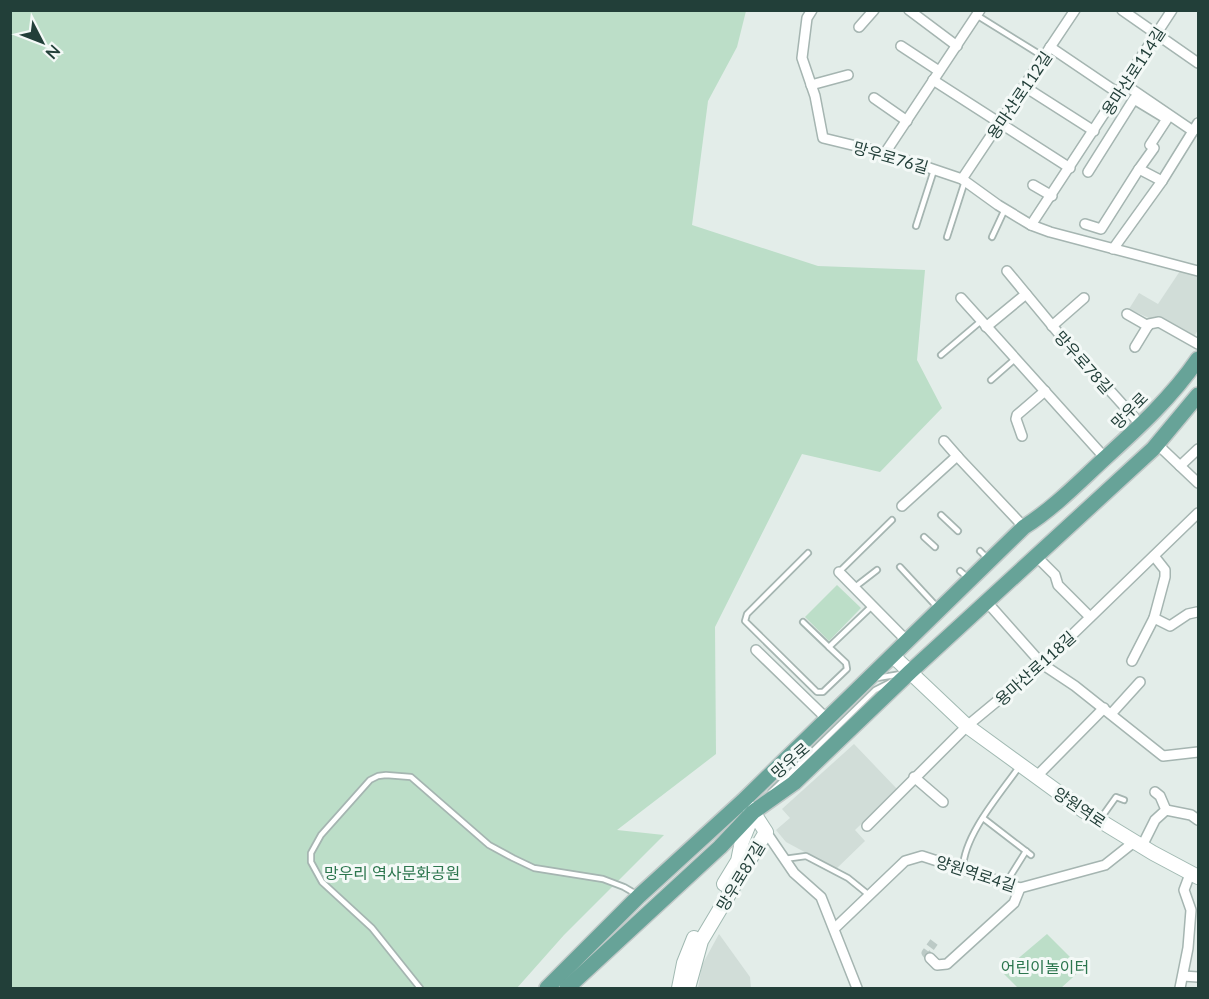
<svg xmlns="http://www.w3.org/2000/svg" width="1209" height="999" font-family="Lato,'Noto Sans KR',sans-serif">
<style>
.built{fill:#d1ddd8}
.green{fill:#bcdec8}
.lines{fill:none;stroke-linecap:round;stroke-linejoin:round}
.street-tunnel{stroke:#bccac6;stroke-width:9;stroke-dasharray:9 4.5;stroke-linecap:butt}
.lane-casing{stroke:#a5b5b1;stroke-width:8}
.street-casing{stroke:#a5b5b1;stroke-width:12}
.secondary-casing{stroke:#a1b9b2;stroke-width:16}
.primary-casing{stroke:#c1c9c8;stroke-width:18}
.lane{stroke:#fff;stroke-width:4.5}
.street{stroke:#fff;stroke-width:9}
.secondary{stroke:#fff;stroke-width:14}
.primary{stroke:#67a398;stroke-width:15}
.labels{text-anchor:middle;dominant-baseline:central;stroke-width:6;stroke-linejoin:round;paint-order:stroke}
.street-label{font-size:16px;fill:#223f39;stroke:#f4f9f7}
.park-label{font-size:16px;fill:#2c764e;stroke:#f4f9f7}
</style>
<rect width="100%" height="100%" fill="#e3ede9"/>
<g class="built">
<path d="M1180 271 1198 277V330L1193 338 1129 309 1139 293 1158 304Z"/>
<path d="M854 744 897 789 855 830 865 841 836 869 786 842 776 830 790 818 782 809Z"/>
<path d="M719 934 750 977 751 988H698L702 965Z"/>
</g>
<g class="green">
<path d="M10 11H746L737 47 708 101 692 225 818 266 925 270 917 360 942 408 880 472 802 454 715 627 716 754 617 830 664 835 564 935 517 988H11Z"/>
<path d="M837 585 861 608 829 641 805 617Z"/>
<path d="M1047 934 1082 969 1061 988H1018L1002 972Z"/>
</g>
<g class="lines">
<path class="street-tunnel" d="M930 958 926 953 934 942"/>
<defs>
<g id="lane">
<path d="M978 16 1044 57"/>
<path d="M916 226 934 170"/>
<path d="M947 237 965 181"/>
<path d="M992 237 1005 209"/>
<path d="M941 355 981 321"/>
<path d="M991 380 1015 359"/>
<path d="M941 515 958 531"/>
<path d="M924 537 935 547"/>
<path d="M980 551 988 559"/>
<path d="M808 553 747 614 745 621 817 692H823L847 669 846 663 829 647 873 605"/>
<path d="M900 567 938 608"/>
<path d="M960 571 968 578"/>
<path d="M839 572 892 520"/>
<path d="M855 587 877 570"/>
<path d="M803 622 829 647"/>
<path d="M877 678 901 674"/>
<path d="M771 792 875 690 893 681"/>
<path d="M983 818 1031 855"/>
<path d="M1101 818 1116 797 1124 800"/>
<path d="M784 859 806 856 848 878 869 895"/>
<path d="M963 868C964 835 1000 794 1019 767"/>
<path d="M1006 883 1026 851"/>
<path d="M420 988 372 928 322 882 311 862V853L321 835 370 780 378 776 386 775 411 777 489 845 513 858 534 868 603 879 624 887 636 894"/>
</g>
<g id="street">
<path d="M812 10 807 18 802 58 815 96 823 138 885 153 962 179 998 205 1031 225 1050 232 1198 271"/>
<path d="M909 10 957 46"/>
<path d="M1122 10 1198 63"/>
<path d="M859 27 874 10"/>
<path d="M901 46 939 71"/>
<path d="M1050 47 1118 93"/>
<path d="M933 80 1070 168"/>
<path d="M1124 84 1193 131"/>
<path d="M811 85 848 75"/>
<path d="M1025 87 1094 131"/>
<path d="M874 98 907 121"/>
<path d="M885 153 980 10"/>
<path d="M1088 172 1134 99 1167 119 1150 145 1154 148 1139 169 1162 181"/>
<path d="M962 179 1075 10"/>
<path d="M1033 185 1052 196"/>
<path d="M1085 224 1101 229 1139 169"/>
<path d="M1031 225 1172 10"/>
<path d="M1113 249 1162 181 1198 123"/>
<path d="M1007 271 1060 335 1141 425"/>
<path d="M961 298 1105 458"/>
<path d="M1127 314 1148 326"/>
<path d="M1052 326 1084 298"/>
<path d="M986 327 1026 294"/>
<path d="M1135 347 1149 324 1159 322 1198 344"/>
<path d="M1022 436 1016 419 1017 415 1045 391"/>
<path d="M944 441 958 457"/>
<path d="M1157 444 1198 483"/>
<path d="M1180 466 1198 449"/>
<path d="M902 506 957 456 1024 527"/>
<path d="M1037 557 1055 575 1058 585 1090 617"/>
<path d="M839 572 908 642"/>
<path d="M986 601 1042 664 1075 686 1163 756 1198 752"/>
<path d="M1154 618 1170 626 1188 614 1197 612"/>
<path d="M756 650 826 718"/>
<path d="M1132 661 1154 618 1165 577V570L1154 556"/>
<path d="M1111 714 1140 682"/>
<path d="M1037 776 1104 708"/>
<path d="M914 777 943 802"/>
<path d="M1155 792 1160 796 1166 810"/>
<path d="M867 826 967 726 1042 664 1198 513"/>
<path d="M766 832 794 873 821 897 857 988"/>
<path d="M1142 846 1155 820 1166 810 1191 815 1198 820"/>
<path d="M835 928 905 861 922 856 1020 888 1105 865 1134 842"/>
<path d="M930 958 937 965 947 964 1014 903 1020 888"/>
<path d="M1183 976 1198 977"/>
<path d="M1180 988 1188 948 1191 910 1184 890 1190 874"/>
</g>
<g id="secondary">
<path d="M893 656 967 726 1084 811 1153 853 1198 877"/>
<path d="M724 884 738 861 742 841 753 814"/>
<path d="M679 988 684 963 694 938"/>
<path d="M688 988 701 941 766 832 753 812 746 804"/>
</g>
<g id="primary">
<path d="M547 988 639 896 743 801 1024 527C1054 508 1078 483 1104 459 1138 428 1172 397 1198 359"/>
<path d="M567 988 720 847 753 812 794 783 910 672 1153 449 1198 395"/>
</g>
</defs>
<use href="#lane" class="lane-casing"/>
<use href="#street" class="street-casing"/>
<use href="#secondary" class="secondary-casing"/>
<use href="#primary" class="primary-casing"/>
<use href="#lane" class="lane"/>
<use href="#street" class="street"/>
<use href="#secondary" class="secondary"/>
<use href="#primary" class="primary"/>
</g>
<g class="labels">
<g class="street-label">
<text transform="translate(1133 71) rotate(-57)">용마산로114길</text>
<text transform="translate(1019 95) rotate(-56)">용마산로112길</text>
<text transform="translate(891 157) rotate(16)">망우로76길</text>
<text transform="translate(1084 362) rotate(48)">망우로78길</text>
<text transform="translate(1129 410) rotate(-45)">망우로</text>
<text transform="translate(1035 668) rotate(-42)">용마산로118길</text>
<text transform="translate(790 760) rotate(-41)">망우로</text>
<text transform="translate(1080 807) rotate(34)">양원역로</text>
<text transform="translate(976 873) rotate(18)">양원역로4길</text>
<text transform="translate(740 876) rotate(-59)">망우로87길</text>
</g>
<g class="park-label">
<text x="392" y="872">망우리 역사문화공원</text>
<text x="1045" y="966">어린이놀이터</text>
</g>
</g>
<rect width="1209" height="999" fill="none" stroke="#223f39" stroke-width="24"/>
<g transform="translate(42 42) rotate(132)" stroke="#f4f9f7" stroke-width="4.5" paint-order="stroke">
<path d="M0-4.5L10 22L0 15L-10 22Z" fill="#223f39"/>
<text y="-9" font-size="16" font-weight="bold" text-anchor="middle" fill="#223f39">N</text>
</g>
</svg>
